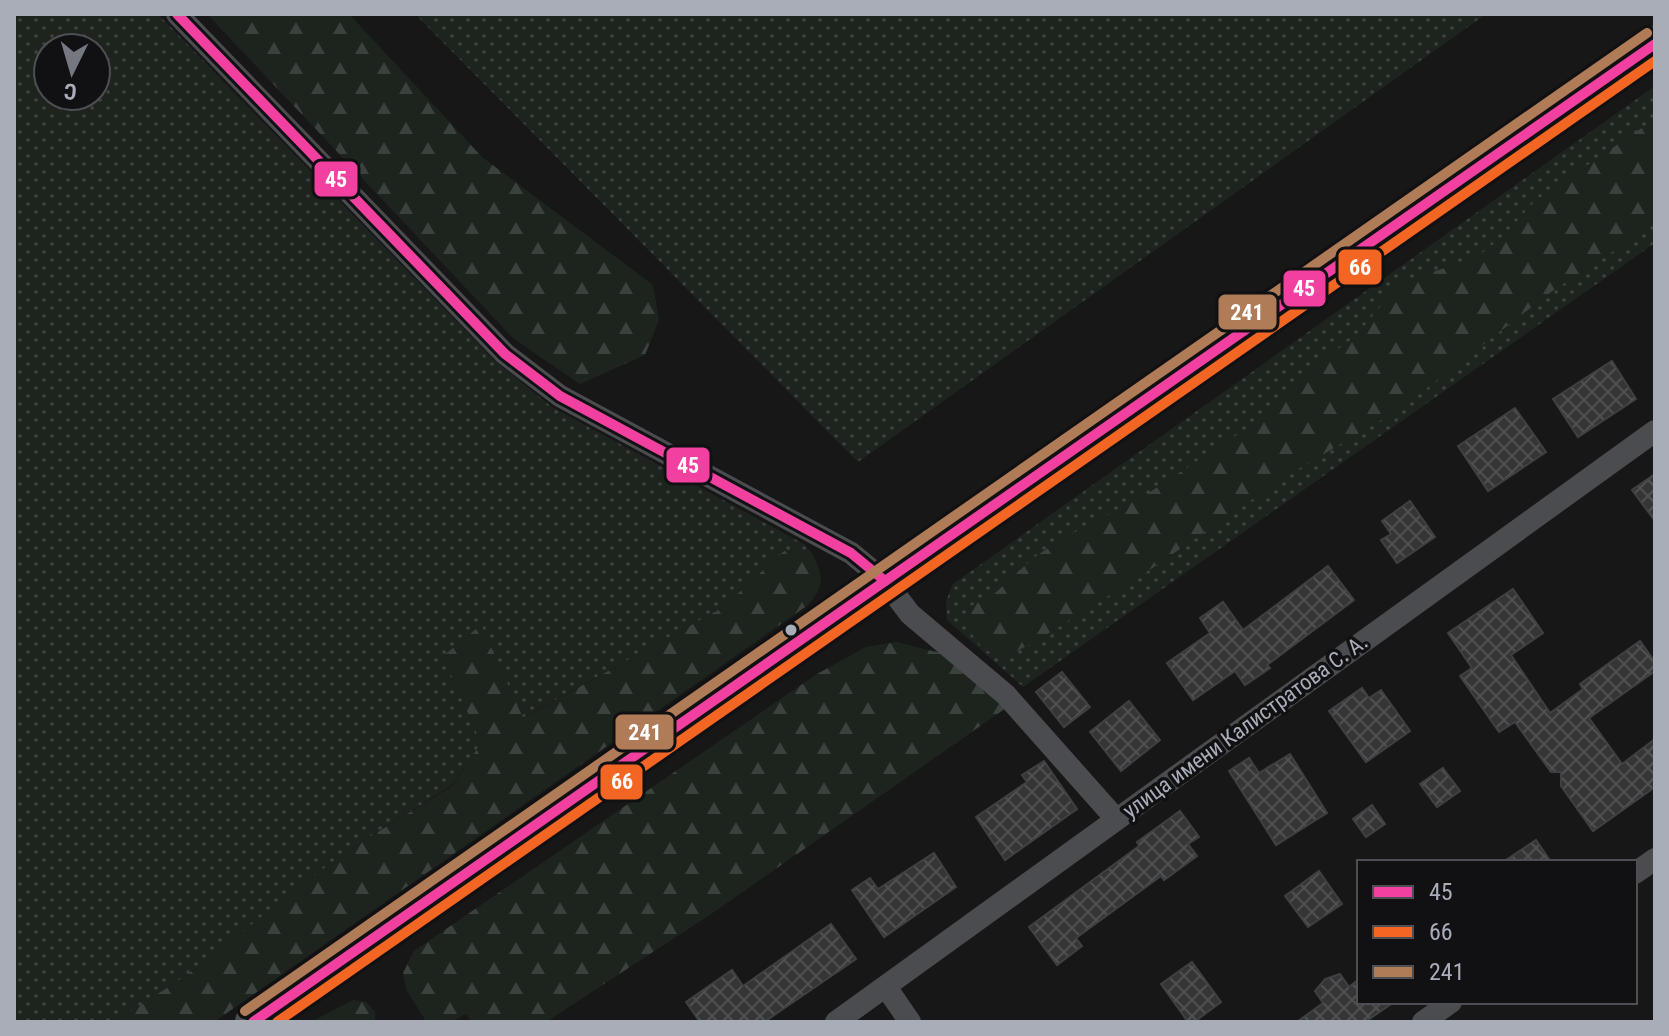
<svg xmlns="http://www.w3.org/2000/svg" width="1669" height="1036" font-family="'Roboto Condensed',sans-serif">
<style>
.grass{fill:url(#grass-dots);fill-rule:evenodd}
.forest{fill:url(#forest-firs)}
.building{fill:url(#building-cross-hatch);stroke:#3f4043;stroke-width:2}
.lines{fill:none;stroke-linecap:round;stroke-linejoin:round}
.street{stroke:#4b4c50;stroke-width:22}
.primary{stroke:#4d4f52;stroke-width:36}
.bus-1-casing{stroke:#111113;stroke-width:16}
.bus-2-casing{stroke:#111113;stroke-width:16}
.bus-3-casing{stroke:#111113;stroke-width:16}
.bus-1{stroke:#f240a1;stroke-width:10}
.bus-2{stroke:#f26522;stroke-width:10}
.bus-3{stroke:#b07c57;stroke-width:10}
.bus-dot{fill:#a8adb8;stroke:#111113;stroke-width:3}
.labels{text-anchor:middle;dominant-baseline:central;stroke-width:7;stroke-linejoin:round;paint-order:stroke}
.street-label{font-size:22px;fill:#a8adb8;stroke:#111113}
.line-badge{stroke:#111113;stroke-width:3}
.badge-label{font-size:22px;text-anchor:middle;font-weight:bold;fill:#fff}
</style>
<defs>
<pattern id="grass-dots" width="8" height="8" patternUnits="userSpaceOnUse" patternTransform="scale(2)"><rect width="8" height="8" fill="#1d241e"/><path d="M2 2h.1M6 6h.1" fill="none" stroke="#3b413d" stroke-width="1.8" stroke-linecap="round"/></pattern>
<pattern id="forest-firs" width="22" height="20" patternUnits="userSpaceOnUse" patternTransform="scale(2)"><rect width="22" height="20" fill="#1d241e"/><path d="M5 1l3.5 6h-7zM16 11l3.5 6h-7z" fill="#3b413d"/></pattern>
<pattern id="building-cross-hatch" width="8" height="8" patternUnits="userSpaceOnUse" patternTransform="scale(2)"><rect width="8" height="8" fill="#353536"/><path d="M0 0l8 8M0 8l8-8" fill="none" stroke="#4f5051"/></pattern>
</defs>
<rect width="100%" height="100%" fill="#171717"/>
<g class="grass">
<path d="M14 14H158L494 360 552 407 804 544 812 553 784 551 722 608 522 718 481 625 443 656 481 743 452 785 344 853 184 977 114 1022H14ZM48 48H96V96H48Z"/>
<path d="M415 14H1486L858 462Z"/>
<path d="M1655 86V243L1023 687 947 620 946 601 953 584Z"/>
</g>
<g class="forest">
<path d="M207 14H349L482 157 653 285 659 320 645 355 580 384 514 339Z"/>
<path d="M1655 119V224L1551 292 1400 409 1285 477 1145 573 1033 643 1004 657C973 648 971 639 969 607L992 596 1032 559 1060 540 1147 494 1273 411 1307 370 1354 338 1400 283 1477 257 1502 237 1536 200Z"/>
<path d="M784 551 812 553C823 577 826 584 808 605L214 1022H114L184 977 344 853 452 786 481 743 443 656 481 625 523 718 722 608Z"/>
<path d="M896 642 945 654 1006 708 714 912 546 1022H472L466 1014 451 1022 426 1021 407 991 403 973 414 951 817 674 866 647Z"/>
<path d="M353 1000 366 1002 375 1012V1022H311Z"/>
</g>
<g class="building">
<path d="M1612 361 1636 399 1578 437 1553 399Z"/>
<path d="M1515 408 1546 452 1488 491 1458 446Z"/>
<path d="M1655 474V521L1632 490Z"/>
<path d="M1410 501 1435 537 1397 563 1381 540 1391 534 1382 521Z"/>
<path d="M1328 566 1354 600 1267 665 1270 668 1245 685 1235 671 1193 700 1167 663 1210 633 1200 618 1223 602 1243 630Z"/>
<path d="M1513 589 1543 633 1511 655 1550 713 1583 689 1580 684 1640 641 1655 662V671L1589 718 1622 764 1655 739V787L1593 831 1561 786V772H1551L1515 722 1499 732 1460 676 1472 668 1448 633Z"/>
<path d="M1062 672 1090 707 1064 727 1036 692Z"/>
<path d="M1362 688 1369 698 1381 690 1410 731 1366 762 1329 711Z"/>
<path d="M1129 701 1160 740 1121 771 1090 732Z"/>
<path d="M1290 754 1327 813 1276 845 1229 771 1249 758 1259 773Z"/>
<path d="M1044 761 1077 809 1005 860 976 817 1027 782 1022 775Z"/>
<path d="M1443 768 1460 791 1437 807 1420 784Z"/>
<path d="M1372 805 1385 824 1366 837 1353 819Z"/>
<path d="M1180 811 1199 837 1188 844 1197 856 1164 880 1161 876 1076 938 1082 946 1057 965 1029 927 1139 846 1137 842Z"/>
<path d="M1536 840 1551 862H1503Z"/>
<path d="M934 853 956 887 884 937 852 890 870 878 878 889Z"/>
<path d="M1319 871 1342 904 1308 927 1285 896Z"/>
<path d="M831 924 856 959 764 1022H700L686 1002 732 970 743 986Z"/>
<path d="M1192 962 1221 1002 1194 1022H1188L1161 984Z"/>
<path d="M1340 974 1349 987 1359 979V1002H1394L1365 1022H1297L1323 1003 1315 991 1325 979Z"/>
</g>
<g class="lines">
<g class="street">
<path d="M177 14 505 354 560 396 851 553 885 581 910 614 1006 695 1116 819"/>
<path d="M1635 873 1655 859"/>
<path d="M886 987 910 1022"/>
<path d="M836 1022 1655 431"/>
<path d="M1423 1022 1451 1002"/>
</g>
<path class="primary" d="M253 1022 1655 44"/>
<defs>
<g id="bus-1">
<path d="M177 14 505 354 560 396 851 553 885 581"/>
<path d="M253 1022 1655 44"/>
</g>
<path id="bus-2" d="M277 1022 1655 61"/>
<path id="bus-3" d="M245 1011 1647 33"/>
</defs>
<use href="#bus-1" class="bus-1-casing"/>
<use href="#bus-2" class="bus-2-casing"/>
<use href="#bus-3" class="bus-3-casing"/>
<use href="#bus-1" class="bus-1"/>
<use href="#bus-2" class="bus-2"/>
<use href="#bus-3" class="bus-3"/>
</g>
<circle class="bus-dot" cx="791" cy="630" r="7"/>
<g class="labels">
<g class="street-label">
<text transform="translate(1245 726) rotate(-36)">улица имени Калистратова С. А.</text>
</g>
</g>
<g class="line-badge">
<rect x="313" y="160" width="46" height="38" rx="8" fill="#f240a1"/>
<rect x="1337" y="248" width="46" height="38" rx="8" fill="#f26522"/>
<rect x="1282" y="269" width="45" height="39" rx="8" fill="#f240a1"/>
<rect x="1217" y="293" width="61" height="38" rx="8" fill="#b07c57"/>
<rect x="665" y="446" width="46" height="38" rx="8" fill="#f240a1"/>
<rect x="614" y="713" width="61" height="38" rx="8" fill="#b07c57"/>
<rect x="599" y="763" width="45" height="38" rx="8" fill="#f26522"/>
</g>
<g class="badge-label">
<text x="336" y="187">45</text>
<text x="1360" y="275">66</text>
<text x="1304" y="296">45</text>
<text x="1247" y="320">241</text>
<text x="688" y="473">45</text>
<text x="645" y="740">241</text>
<text x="622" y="789">66</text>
</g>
<rect width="1669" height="1036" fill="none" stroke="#a8adb8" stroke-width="32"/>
<rect x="1357" y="860" width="280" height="144" fill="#111113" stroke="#4d4f55" stroke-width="2"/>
<rect x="1373" y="886" width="40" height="12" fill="#f240a1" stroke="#4d4f55" stroke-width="2"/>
<text x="1429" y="900" font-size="24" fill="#a8adb8">45</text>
<rect x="1373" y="926" width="40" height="12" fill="#f26522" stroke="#4d4f55" stroke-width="2"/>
<text x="1429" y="940" font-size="24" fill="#a8adb8">66</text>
<rect x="1373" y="966" width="40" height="12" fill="#b07c57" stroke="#4d4f55" stroke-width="2"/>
<text x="1429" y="980" font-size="24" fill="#a8adb8">241</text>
<g transform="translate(72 72) rotate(185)"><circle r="38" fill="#111113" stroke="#4d4f55" stroke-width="2"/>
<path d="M0-6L14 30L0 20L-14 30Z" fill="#757880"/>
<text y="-12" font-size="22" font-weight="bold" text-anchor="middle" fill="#a8adb8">С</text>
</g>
</svg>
